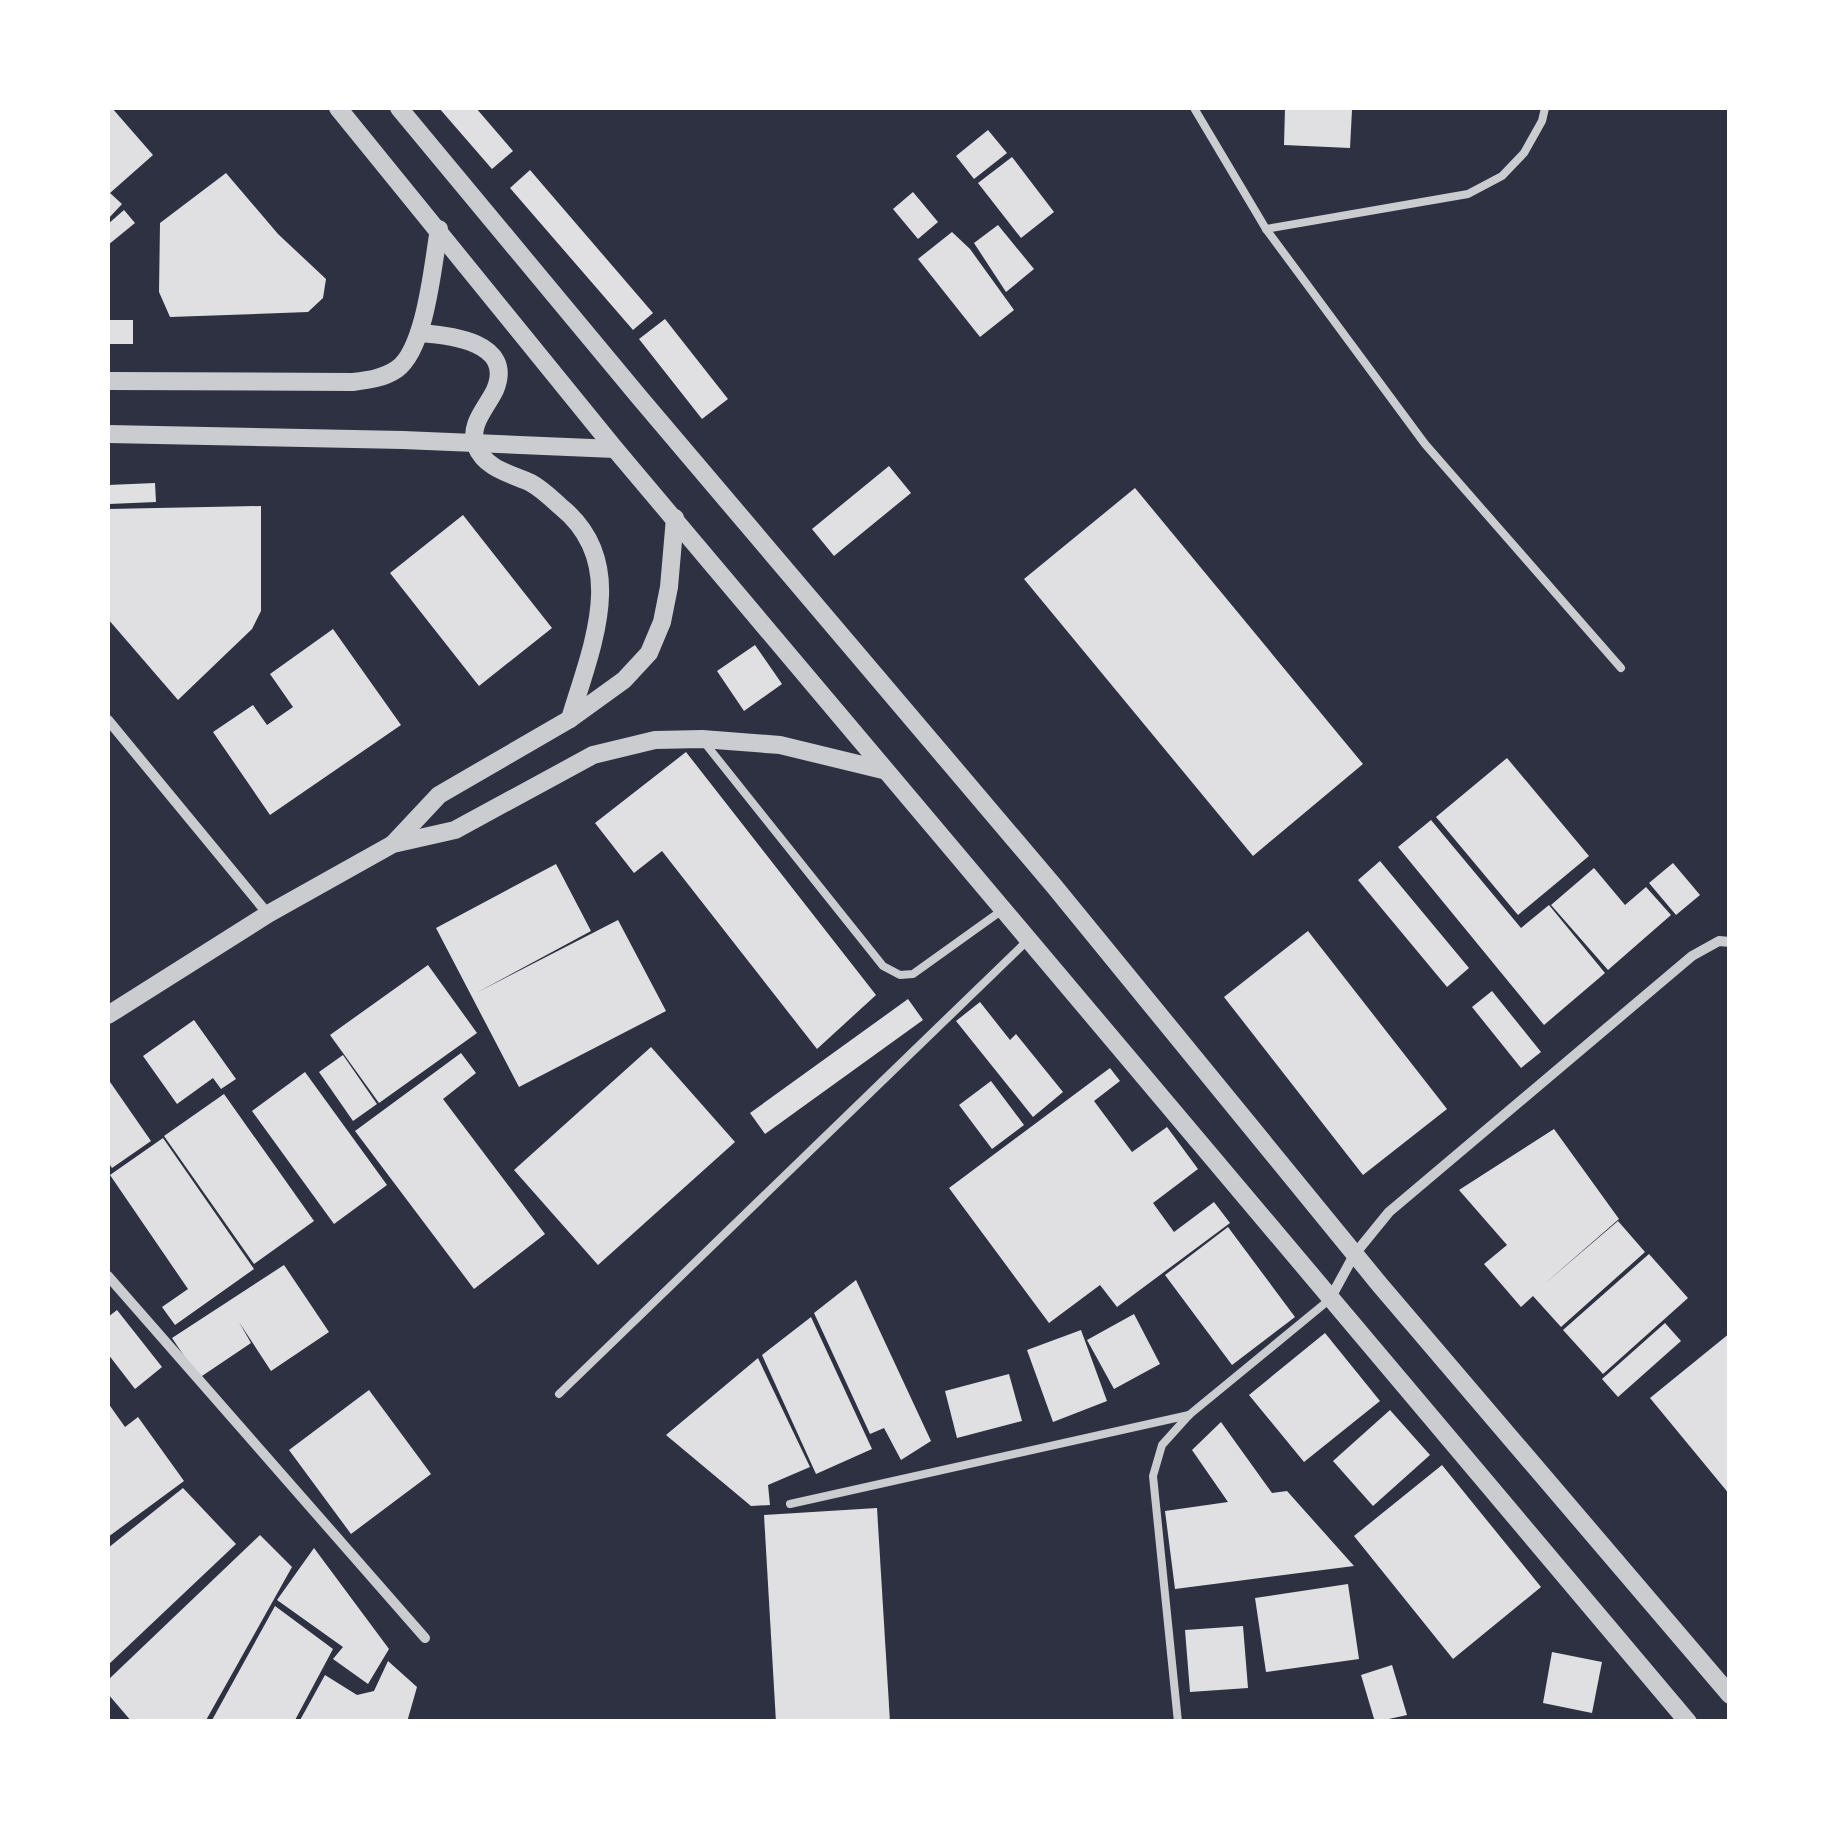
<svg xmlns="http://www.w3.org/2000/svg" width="1837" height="1829" font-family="'Varela Round',sans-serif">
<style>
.building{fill:#e0e0e3}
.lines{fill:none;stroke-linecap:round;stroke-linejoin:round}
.service{stroke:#caccd0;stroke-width:8}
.minor{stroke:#caccd0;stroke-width:10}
.tertiary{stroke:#caccd0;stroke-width:18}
</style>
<rect width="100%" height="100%" fill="#2d3142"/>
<g class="building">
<path d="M108 108H112L153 155 110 193 122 204 108 219Z"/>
<path d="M439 108H476L513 151 492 169Z"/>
<path d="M1285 108 1352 110 1350 148 1284 145Z"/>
<path d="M988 130 1007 153 974 179 956 156Z"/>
<path d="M1012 157 1054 212 1021 238 978 183Z"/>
<path d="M530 170 653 313 633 330 510 188Z"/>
<path d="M226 173 278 234 326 279 323 298 308 312 170 317 159 292 160 223Z"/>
<path d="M913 192 938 222 918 239 893 209Z"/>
<path d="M124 210 135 223 108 245V224Z"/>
<path d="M998 225 1034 269 1006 292 974 243Z"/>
<path d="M952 232 970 249 1014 310 980 337 918 259Z"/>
<path d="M665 319 728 399 702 419 639 339Z"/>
<rect x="108" y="320" width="25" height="24"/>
<path d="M889 466 911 493 834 556 812 529Z"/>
<path d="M155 483 156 502 109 504 108 485Z"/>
<path d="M1135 488 1363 764 1253 856 1024 579Z"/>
<path d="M261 506V611L252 629 178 700 108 619V509Z"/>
<path d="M463 515 552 628 479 686 390 573Z"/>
<path d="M333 629 401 725 270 815 213 732 253 705 267 725 293 707 270 674Z"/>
<path d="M755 645 782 684 744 711 717 671Z"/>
<path d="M686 752 876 995 817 1049 662 851 634 873 595 823Z"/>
<path d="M1507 758 1589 856 1518 915 1436 817Z"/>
<path d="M1431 820 1521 928 1549 905 1605 973 1544 1025 1398 847Z"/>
<path d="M1380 861 1469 968 1447 987 1358 880Z"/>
<path d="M1673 863 1700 895 1676 915 1649 883Z"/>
<path d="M556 864 591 931 476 993 618 920 666 1011 519 1087 436 928Z"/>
<path d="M1594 868 1625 905 1646 887 1671 915 1608 970 1551 905Z"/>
<path d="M1308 931 1447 1109 1363 1175 1224 997Z"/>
<path d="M428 965 477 1033 379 1103 330 1035Z"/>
<path d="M1492 991 1541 1052 1521 1068 1472 1007Z"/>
<path d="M908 999 923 1020 765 1134 750 1113Z"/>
<path d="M980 1002 1010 1040 1016 1034 1063 1092 1033 1117 956 1021Z"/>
<path d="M194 1020 236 1079 221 1089 213 1078 177 1104 143 1056Z"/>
<path d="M651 1047 735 1142 598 1265 514 1170Z"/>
<path d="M461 1053 476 1073 443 1099 545 1234 474 1289 355 1131Z"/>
<path d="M343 1055 377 1104 353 1121 319 1072Z"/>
<path d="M1110 1068 1120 1081 1094 1101 1132 1152 1167 1127 1198 1169 1153 1203 1174 1232 1214 1202 1230 1223 1117 1307 1100 1285 1049 1323 949 1188Z"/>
<path d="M305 1072 387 1185 334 1224 252 1111Z"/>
<path d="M108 1079 151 1141 112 1168 108 1162Z"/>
<path d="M991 1081 1024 1125 992 1149 959 1105Z"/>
<path d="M224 1094 314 1221 254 1264 164 1136Z"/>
<path d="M1554 1129 1619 1219 1542 1286 1618 1221 1645 1252 1561 1327 1533 1296 1521 1307 1484 1264 1507 1245 1459 1190Z"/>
<path d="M163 1138 254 1269 175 1325 162 1307 188 1289 110 1175Z"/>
<path d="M1228 1227 1295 1317 1232 1365 1165 1275Z"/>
<path d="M1649 1254 1688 1298 1603 1374 1563 1330Z"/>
<path d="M284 1265 329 1332 271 1371 239 1322 251 1343 199 1378 172 1338Z"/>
<path d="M856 1280 931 1441 901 1460 884 1428 870 1434 814 1313Z"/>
<path d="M117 1310 162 1367 135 1389 108 1354V1317Z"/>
<path d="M1134 1314 1160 1364 1114 1389 1087 1340Z"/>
<path d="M811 1317 872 1449 816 1474 762 1355Z"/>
<path d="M1665 1323 1681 1341 1618 1397 1602 1379Z"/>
<path d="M1081 1330 1107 1401 1053 1422 1027 1350Z"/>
<path d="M1325 1333 1380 1401 1304 1462 1249 1395Z"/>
<path d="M1730 1333V1495L1650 1398Z"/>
<path d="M758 1358 810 1467 768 1485 770 1505 751 1506 666 1435Z"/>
<path d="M1009 1374 1022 1421 957 1438 945 1391Z"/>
<path d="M369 1390 431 1474 351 1534 289 1450Z"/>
<path d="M108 1403 125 1427 138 1417 184 1481 108 1537Z"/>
<path d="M1390 1410 1430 1455 1373 1506 1333 1461Z"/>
<path d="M1221 1422 1272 1493 1287 1491 1354 1566 1175 1589 1165 1511 1228 1502 1192 1450Z"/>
<path d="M1442 1465 1541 1587 1453 1659 1354 1536Z"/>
<path d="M183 1488 236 1544 108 1665V1548Z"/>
<path d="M877 1508 890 1722H776L764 1515Z"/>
<path d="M260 1535 292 1567 205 1722H132L108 1694V1680Z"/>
<path d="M314 1548 389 1649 368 1684 333 1659 343 1647 277 1600Z"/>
<path d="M1348 1584 1359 1659 1266 1672 1255 1598Z"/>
<path d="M275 1606 333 1649 294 1722H211Z"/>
<path d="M1243 1626 1248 1688 1190 1692 1185 1630Z"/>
<path d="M1552 1652 1602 1662 1592 1713 1543 1703Z"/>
<path d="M388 1661 417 1687 407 1722H299L325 1675 357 1695 374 1691Z"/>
<path d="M1392 1665 1407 1715 1375 1722 1361 1675Z"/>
</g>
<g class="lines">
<g class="service">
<path d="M1194 108 1266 229 1425 444 1621 668"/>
<path d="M1266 229 1468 194 1502 176 1524 153 1542 121 1545 108"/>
<path d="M704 742 883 966 900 975 913 974 1001 911"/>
<path d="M559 1394 1027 941"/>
<path d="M790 1504 1189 1415"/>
<path d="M1178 1722 1153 1476 1162 1445 1189 1415 1329 1300"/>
</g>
<g class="minor">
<path d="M108 720 268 914"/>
<path d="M108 1276 425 1638"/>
<path d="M1330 1299 1354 1255 1389 1212 1692 956 1719 941 1730 942"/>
</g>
<g class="tertiary">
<path d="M338 108 615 449 1688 1722"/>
<path d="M399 108 640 398 1054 886 1380 1285 1730 1695"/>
<path d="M419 333C450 335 515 342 495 390 487 407 468 425 476 446 485 469 512 474 531 483 542 489 552 499 561 507 630 563 591 648 570 719"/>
<path d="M108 381 353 382C369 380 384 378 397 369 426 348 433 263 439 229"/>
<path d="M108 434 403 440 615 449"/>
<path d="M394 843 439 795 570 719 624 680 649 653 662 622 669 587 675 518"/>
<path d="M108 1015 268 914 393 844 455 830 593 755 655 740 702 739 780 745 883 770"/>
</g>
</g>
<rect width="1837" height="1829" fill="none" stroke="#ffffff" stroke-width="220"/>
</svg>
